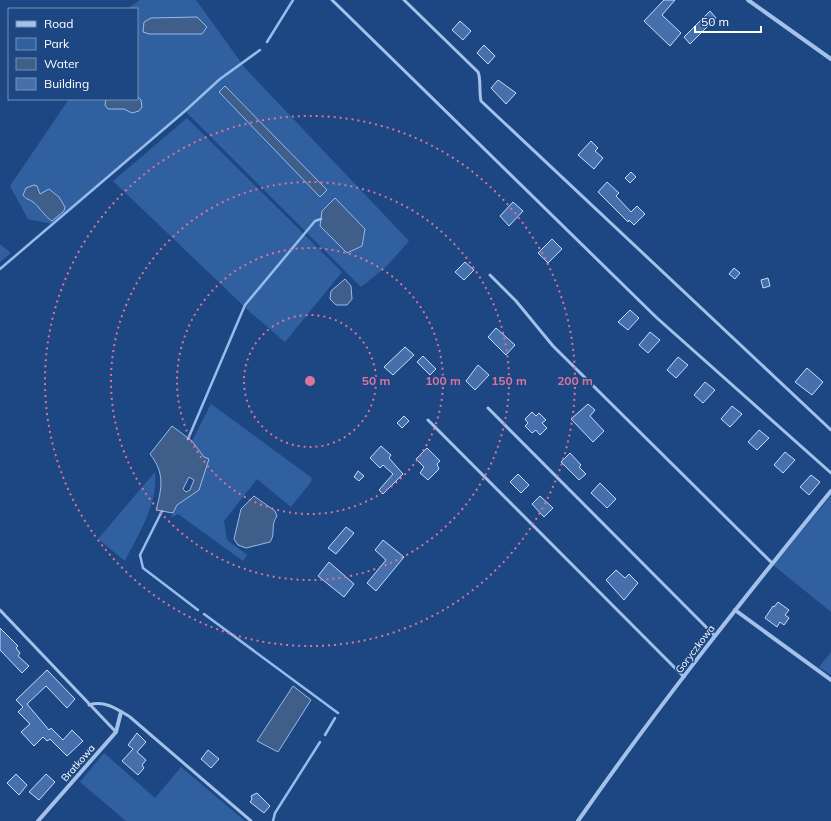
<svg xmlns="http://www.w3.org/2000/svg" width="831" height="821" font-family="Mulish,sans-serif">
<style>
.green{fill:#3160a1}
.water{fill:#3f5e89;stroke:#96bceb;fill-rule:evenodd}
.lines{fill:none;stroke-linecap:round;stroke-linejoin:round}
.stream{stroke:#96bceb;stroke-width:2.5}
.building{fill:#4570ab;stroke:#c8dcf7}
.lane{stroke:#a3c1ea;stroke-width:3}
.street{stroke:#a3c1ea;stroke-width:4}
.ring{fill:none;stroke:#da749d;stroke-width:2;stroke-dasharray:2 4}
.labels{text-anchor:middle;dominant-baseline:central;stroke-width:3;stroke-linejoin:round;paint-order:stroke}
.street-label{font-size:10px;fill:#fff;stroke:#1d4782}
.centre{fill:#da749d;stroke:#1d4782;stroke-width:2}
.ring-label{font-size:12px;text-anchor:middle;font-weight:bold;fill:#da749d;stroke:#1d4782;stroke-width:3;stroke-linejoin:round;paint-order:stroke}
</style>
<rect width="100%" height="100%" fill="#1d4782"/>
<g class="green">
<path d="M140 0H196L245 68 409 241 386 267 361 287 185 111 52 224 28 219 10 186 69 99H137V9H127Z"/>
<path d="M187 118 342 272 285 342 251 313 113 181Z"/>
<path d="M0 244 11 253 0 262Z"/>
<path d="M211 404 312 478 311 482 291 507 257 479 224 521 227 540 247 555 243 561 178 514 171 518 177 505 199 490 203 473 207 467 204 457 192 441Z"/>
<path d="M155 472C158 505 139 532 125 561L98 539Z"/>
<path d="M831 496V612L773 565Z"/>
<path d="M831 652V675L819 667Z"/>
<path d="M104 753 155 798 181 767 245 821H126L80 782Z"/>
</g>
<g class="water">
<path d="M197 17 207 27 202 34H149L143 32 144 22 151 18Z"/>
<path d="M225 86 327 190 320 197 219 92Z"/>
<path d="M137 96 141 100 142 107 139 111 132 113 124 109H108L105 105 106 99H137Z"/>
<path d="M34 185 37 186 40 194 49 189 59 197 65 207 64 211 52 221C44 216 38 205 33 202 29 199 27 200 23 195L26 188Z"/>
<path d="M335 198 365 229 362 246 347 253 320 226 322 211Z"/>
<path d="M345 279 351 286 352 299 347 305H336L330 299 331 291Z"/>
<path d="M172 426 192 441 204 457 209 459 199 490 177 505 173 513 156 510C162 488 165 473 150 454ZM189 477 194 480 190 490 186 492 183 489Z"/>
<path d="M254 496 275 511 277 516C270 525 276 534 270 542L246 548 238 545 234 539 241 509Z"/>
<path d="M293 686 311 700 278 752 257 741Z"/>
</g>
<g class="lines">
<g class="stream">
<path d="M267 42 293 0"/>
<path d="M0 269 185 111 220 79 260 50"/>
<path d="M188 439 245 305 315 221 321 219"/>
<path d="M162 511 140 555 143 568 198 610"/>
<path d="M204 614 338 713"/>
<path d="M325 735 335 718"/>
<path d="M273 821 275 813 320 742"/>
</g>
</g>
<g class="building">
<path d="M664 0H675L662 15 681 33 670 46 644 21Z"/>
<path d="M710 11 716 18 690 44 684 37Z"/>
<path d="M460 21 471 31 463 40 452 30Z"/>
<path d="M484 45 495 56 488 64 477 53Z"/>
<path d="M498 80 516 93 506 104 491 88Z"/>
<path d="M591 141 598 148 595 151 603 158 594 169 578 155Z"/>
<path d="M631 172 636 177 630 183 625 178Z"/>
<path d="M607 182 619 193 616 196 631 212 637 206 645 214 634 225 629 220 628 222 598 192Z"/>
<path d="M513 202 523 211 509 226 500 216Z"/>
<path d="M552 239 562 249 548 263 538 253Z"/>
<path d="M465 262 474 270 464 280 455 272Z"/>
<path d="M734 268 740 273 735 279 729 274Z"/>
<path d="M768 278 770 286 763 288 761 280Z"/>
<path d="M630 310 639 318 628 330 618 322Z"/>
<path d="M496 328 515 345 506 355 488 337Z"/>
<path d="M650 332 660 340 648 353 639 345Z"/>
<path d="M405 347 414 355 393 375 384 367Z"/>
<path d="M423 356 436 369 430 375 417 362Z"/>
<path d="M678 357 688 365 676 378 667 370Z"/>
<path d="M478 365 489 375 475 390 466 381Z"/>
<path d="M807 368 823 382 812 395 795 382Z"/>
<path d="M705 382 715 390 703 403 694 395Z"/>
<path d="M588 404 595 410 590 416 604 431 593 442 571 419Z"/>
<path d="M732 406 742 414 730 427 721 419Z"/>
<path d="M532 412 536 416 539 413 546 420 542 423 547 428 540 435 536 430 532 433 525 426 528 423 525 419Z"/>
<path d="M404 416 409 421 402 428 397 423Z"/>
<path d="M759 430 769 438 757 450 748 442Z"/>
<path d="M381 446 391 455 389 458 403 474 383 494 379 490 393 474 383 465 380 468 370 458Z"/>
<path d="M427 448 440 461 437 464 439 469 428 480 420 473 424 467 416 459Z"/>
<path d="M785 452 795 460 783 473 774 465Z"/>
<path d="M570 453 581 465 579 467 586 474 579 480 561 462Z"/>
<path d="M358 471 364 476 359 481 354 477Z"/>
<path d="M518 474 529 485 521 493 510 482Z"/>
<path d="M811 475 820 482 809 495 800 487Z"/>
<path d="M600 483 616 499 607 508 591 493Z"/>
<path d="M540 496 553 508 544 517 532 504Z"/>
<path d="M346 527 354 533 336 554 328 548Z"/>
<path d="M383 540 404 557 376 591 367 583 386 560 375 550Z"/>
<path d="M329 562 354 584 344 597 318 576Z"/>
<path d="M616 570 625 578 629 574 638 583 624 600 606 580Z"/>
<path d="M778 602 789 610 785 615 789 618 784 625 780 622 777 627 765 618 773 606 774 607Z"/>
<path d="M0 628 18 646 16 648 20 653 18 656 29 666 22 673 0 650Z"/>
<path d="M47 670 75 699 67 708 46 686 27 704 49 730 51 728 63 740 72 730 83 741 67 756 50 739 47 741 43 737 34 746 21 732 30 724 18 712 23 707 16 700Z"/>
<path d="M137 733 146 742 137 752 146 760 142 765 144 768 138 775 122 761 133 749 128 745Z"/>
<path d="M208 750 219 759 211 768 201 759Z"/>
<path d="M16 774 27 785 19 795 7 783Z"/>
<path d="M46 774 55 782 39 800 29 792Z"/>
<path d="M257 793 270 806 264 813 250 802 252 799 251 796Z"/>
</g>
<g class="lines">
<g class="lane">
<path d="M332 0 657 318 831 473"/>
<path d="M404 0 478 72C481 78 479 92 481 101L831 430"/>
<path d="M490 275 516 301 553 346 772 563"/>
<path d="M488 408 715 636"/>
<path d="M428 420 684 677"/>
<path d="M0 610 116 732"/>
<path d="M89 705C105 700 117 709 130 717L251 821"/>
</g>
<g class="street">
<path d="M748 0 831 59"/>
<path d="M735 610 831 680"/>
<path d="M38 821 116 732 121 712"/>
<path d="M578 821C657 707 744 598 831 491"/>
</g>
</g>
<g class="ring">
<circle cx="310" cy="381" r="66"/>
<circle cx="310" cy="381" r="133"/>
<circle cx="310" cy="381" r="199"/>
<circle cx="310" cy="381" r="265"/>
</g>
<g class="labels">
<g class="street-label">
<text transform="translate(695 649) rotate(-53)">Goryczkowa</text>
<text transform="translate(78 763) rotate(-49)">Bratkowa</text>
</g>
</g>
<circle cx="310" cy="381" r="6" class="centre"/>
<g class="ring-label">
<text x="376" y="385">50 m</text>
<text x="443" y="385">100 m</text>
<text x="509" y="385">150 m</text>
<text x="575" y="385">200 m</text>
</g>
<rect x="8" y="8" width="130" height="92" fill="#1d4782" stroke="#7791b4"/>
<rect x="16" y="21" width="20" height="6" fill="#a3c1ea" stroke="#7791b4"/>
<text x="44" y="28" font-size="12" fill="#ffffff">Road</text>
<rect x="16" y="38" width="20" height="12" fill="#3160a1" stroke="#7791b4"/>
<text x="44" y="48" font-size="12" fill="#ffffff">Park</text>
<rect x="16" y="58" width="20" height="12" fill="#3f5e89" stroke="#7791b4"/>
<text x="44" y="68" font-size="12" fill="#ffffff">Water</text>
<rect x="16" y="78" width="20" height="12" fill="#4570ab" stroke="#7791b4"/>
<text x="44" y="88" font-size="12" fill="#ffffff">Building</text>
<path d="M695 26v6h66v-6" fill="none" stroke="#ffffff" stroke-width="2"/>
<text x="701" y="26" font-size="12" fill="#ffffff" stroke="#1d4782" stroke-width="3" paint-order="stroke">50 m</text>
</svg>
